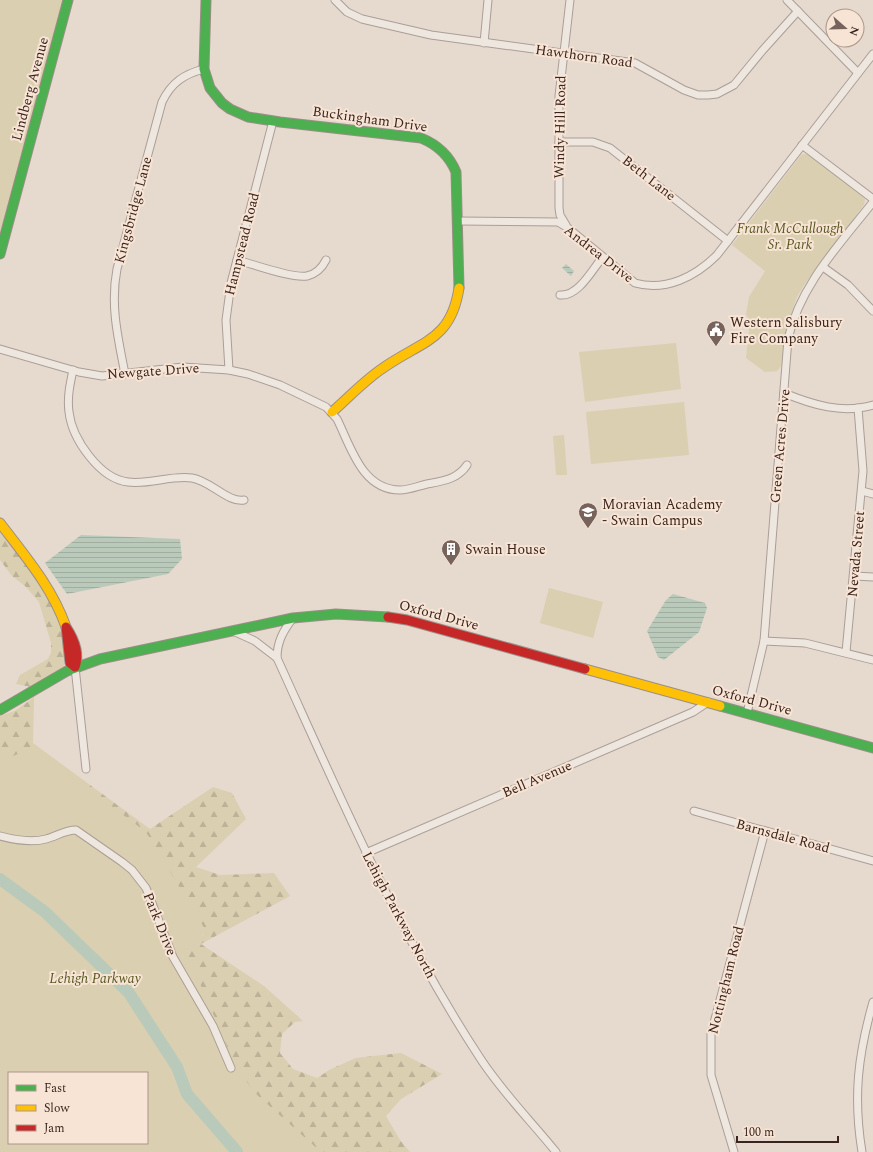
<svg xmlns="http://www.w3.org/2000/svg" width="873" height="1152" font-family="Spectral,serif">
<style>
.forest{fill:url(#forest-firs)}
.park{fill:#dacfb0;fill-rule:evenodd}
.water{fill:url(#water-rules)}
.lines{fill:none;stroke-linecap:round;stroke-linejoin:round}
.river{stroke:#b9cabb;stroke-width:12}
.street-casing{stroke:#ab9e97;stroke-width:9}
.fast-casing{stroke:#9b8e86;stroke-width:11}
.slow-casing{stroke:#9b8e86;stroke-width:11}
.jam-casing{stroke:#9b8e86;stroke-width:11}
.street{stroke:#eee7e0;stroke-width:7}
.fast{stroke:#4caf50;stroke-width:9}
.slow{stroke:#ffc107;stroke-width:9}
.jam{stroke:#c62828;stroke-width:9}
.labels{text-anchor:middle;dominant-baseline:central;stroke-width:4;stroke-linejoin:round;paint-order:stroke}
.street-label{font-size:14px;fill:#3b241e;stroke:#f7e4d4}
.park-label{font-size:14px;font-style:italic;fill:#595923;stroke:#f7e4d4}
.poi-label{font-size:14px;fill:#3b241e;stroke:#f7e4d4;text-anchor:start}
</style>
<defs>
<pattern id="forest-firs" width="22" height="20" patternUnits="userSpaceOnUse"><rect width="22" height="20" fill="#dacfb0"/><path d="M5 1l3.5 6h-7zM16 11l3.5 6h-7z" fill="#bcb297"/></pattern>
<pattern id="water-rules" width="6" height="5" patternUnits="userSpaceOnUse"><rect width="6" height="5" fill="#b9cabb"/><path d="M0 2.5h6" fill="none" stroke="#a0ada0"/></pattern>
</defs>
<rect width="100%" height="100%" fill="#e6d9ce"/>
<g class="forest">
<path d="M0 530C31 571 68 611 64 666L31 687 16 684 20 675 48 659 51 653V643L39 602 25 586 12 576 0 560Z"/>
<path d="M34 697 33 743 150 829 213 787 232 793 246 819 196 867 220 875 274 873 290 896 201 944 264 986 303 1021 295 1022 282 1034 280 1053 293 1069 317 1078 331 1069 356 1058 401 1053 442 1074 401 1099 386 1116 400 1140 410 1152H313L245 1086 174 953 200 938 204 934 0 833V716L15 711Z"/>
</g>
<g class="park">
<path d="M0 0H65L0 237Z"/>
<path d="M804 154 810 155 858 192 865 199 864 205 804 285 797 297 788 322 781 366 777 371 765 372 746 358 750 320 746 315 749 297 765 271 732 245 801 155Z"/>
<path d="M676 343 681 389 585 402 579 352Z"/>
<path d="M684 402 689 455 591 464 586 412Z"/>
<path d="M564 435 567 475H556L553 436Z"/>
<path d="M549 588 603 602 593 638 540 623Z"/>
<path d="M33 747 146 832 206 931 187 953 236 1067 255 1093 321 1152H0V762ZM9 1073H147V1143H9Z"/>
</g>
<g class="water">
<path d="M566 264 574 271 571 276 562 268Z"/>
<path d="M81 535 180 539 182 559 168 574 67 594 45 563Z"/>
<path d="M673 594 705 603 707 608 699 632 664 660 658 657 647 631 666 600Z"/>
</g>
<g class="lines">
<path class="river" d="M0 879 45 912 129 993 177 1067 187 1094 237 1152"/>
<defs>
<g id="street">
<path d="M335 0 347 12 362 19 431 35 635 63 684 90 698 95H708L717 94 734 85 762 51 798 11"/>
<path d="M787 0 858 73"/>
<path d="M484 43 488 0"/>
<path d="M559 142H593L610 148 728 241"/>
<path d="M802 145 873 199"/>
<path d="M458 221 558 222 568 228 635 283C666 292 696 276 717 255L873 54"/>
<path d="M566 225 560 215 559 208V96L570 0"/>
<path d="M237 260C253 264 293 279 307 276 316 274 322 268 326 260"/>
<path d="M823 267 848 285 873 311"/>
<path d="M560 295C578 297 592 270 602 258"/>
<path d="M0 349 79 372 102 376 183 367 229 370 248 374 280 385 326 407 337 419C351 447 362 490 400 490 409 490 418 486 427 484 443 481 458 479 467 465"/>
<path d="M73 370C70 384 67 398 69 412 72 439 100 479 128 482 149 485 171 475 192 478 211 481 228 503 244 500"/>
<path d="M229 370 226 320 231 283 273 121"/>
<path d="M125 374C118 338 110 305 117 269L162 102C171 83 184 74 204 69"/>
<path d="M784 393C813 405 842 414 873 405"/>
<path d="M862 491 873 494"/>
<path d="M855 576 873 577"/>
<path d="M293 618C283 631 277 642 277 658 339 794 398 933 480 1058 502 1092 531 1121 556 1152"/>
<path d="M233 631 255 641 277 658"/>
<path d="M764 641 805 643 873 660"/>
<path d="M846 652 863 471 858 408"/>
<path d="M75 667 86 769"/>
<path d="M747 713 764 641 788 339C800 285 840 244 873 202"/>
<path d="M694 811 873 861"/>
<path d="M0 836C15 840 31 843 46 839 57 836 65 830 76 830L122 862 132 870 146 888 173 957 213 1026 231 1068"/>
<path d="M366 853 693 712 708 702"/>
<path d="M734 1152 711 1075V1034L765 831"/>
<path d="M862 1152C853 1097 858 1055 873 1002"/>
</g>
<g id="fast">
<path d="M206 0 204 69 210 88 222 103 230 109 248 117 280 122 421 138C438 145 449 155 456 172L459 288"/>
<path d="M0 254 68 0"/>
<path d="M720 706 873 748"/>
<path d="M0 710 67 671 100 659 293 618 336 614 388 617"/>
</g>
<g id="slow">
<path d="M332 412C349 397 365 380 383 368 421 341 451 341 459 288"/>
<path d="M0 523C25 556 52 587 66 627"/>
<path d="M585 669 720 706"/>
</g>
<g id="jam">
<path d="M388 617 407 620 585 669"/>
<path d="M66 627C74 639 80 653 75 667L70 663Z"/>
</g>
</defs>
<use href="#street" class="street-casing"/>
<use href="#fast" class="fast-casing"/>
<use href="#slow" class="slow-casing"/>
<use href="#jam" class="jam-casing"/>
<use href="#street" class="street"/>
<use href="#fast" class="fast"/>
<use href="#slow" class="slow"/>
<use href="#jam" class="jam"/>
</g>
<defs>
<symbol id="civic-pin" viewBox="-11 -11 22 30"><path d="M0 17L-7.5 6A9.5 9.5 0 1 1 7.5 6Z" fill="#77635c" stroke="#f7e4d4"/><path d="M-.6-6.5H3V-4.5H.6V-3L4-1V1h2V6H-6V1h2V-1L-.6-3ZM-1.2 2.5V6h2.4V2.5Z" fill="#fff"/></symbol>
<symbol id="school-pin" viewBox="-11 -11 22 30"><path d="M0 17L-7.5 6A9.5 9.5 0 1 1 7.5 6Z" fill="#77635c" stroke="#f7e4d4"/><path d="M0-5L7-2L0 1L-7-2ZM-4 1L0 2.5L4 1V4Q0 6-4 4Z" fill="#fff"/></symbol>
<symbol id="building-pin" viewBox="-11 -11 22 30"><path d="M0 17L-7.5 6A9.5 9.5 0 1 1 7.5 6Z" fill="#77635c" stroke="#f7e4d4"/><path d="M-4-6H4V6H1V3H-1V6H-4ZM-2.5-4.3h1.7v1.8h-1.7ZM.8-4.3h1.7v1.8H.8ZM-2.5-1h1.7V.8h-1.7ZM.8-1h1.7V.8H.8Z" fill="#fff"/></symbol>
</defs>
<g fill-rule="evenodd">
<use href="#civic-pin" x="705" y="319" width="22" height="30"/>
<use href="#school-pin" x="577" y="501" width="22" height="30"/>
<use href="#building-pin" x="440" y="538" width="22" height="30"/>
</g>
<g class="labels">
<g class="street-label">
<text transform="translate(584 56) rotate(8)">Hawthorn Road</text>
<text transform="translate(30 89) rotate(-75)">Lindberg Avenue</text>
<text transform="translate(370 119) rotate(8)">Buckingham Drive</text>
<text transform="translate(560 127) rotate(-89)">Windy Hill Road</text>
<text transform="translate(649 178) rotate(38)">Beth Lane</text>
<text transform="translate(133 210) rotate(-75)">Kingsbridge Lane</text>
<text transform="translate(242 244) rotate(-76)">Hampstead Road</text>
<text transform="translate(599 254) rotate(38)">Andrea Drive</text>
<text transform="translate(153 371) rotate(-4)">Newgate Drive</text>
<text transform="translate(780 446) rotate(-85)">Green Acres Drive</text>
<text transform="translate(856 554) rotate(-85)">Nevada Street</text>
<text transform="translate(439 615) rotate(15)">Oxford Drive</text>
<text transform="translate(752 700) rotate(15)">Oxford Drive</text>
<text transform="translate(537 779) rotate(-23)">Bell Avenue</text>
<text transform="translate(783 836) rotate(15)">Barnsdale Road</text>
<text transform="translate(399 915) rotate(62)">Lehigh Parkway North</text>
<text transform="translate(160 924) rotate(68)">Park Drive</text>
<text transform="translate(726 980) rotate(-76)">Nottingham Road</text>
</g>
<g class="park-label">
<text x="790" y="228">Frank McCullough<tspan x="790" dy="16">Sr. Park</tspan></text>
<text x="95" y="978">Lehigh Parkway</text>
</g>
<g class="poi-label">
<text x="730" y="322">Western Salisbury<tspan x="730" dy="16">Fire Company</tspan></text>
<text x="602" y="504">Moravian Academy<tspan x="602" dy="16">- Swain Campus</tspan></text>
<text x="465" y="549">Swain House</text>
</g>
</g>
<rect x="8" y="1072" width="140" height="72" fill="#f7e4d4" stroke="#ac978b"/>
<rect x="16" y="1085" width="20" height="6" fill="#4caf50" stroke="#ac978b"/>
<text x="44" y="1092" font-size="12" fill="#3b241e">Fast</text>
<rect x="16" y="1105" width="20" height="6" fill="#ffc107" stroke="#ac978b"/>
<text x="44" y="1112" font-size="12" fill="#3b241e">Slow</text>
<rect x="16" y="1125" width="20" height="6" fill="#c62828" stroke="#ac978b"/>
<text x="44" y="1132" font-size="12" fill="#3b241e">Jam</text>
<g transform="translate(845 28) rotate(110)"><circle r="19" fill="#f7e4d4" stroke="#ac978b"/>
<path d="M0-3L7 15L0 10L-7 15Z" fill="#77635c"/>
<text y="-6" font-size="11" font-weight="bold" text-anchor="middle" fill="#3b241e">N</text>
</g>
<path d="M737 1136v6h101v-6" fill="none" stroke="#3b241e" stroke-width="2"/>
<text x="743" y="1136" font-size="12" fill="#3b241e" stroke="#f7e4d4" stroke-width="3" paint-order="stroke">100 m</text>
</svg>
